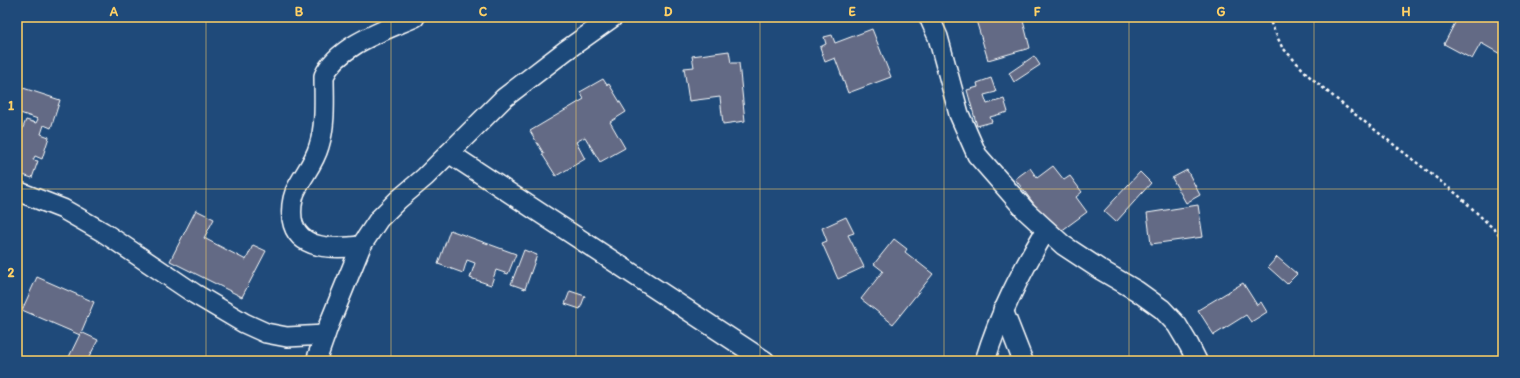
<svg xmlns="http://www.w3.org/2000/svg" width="1520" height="378" font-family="Itim,sans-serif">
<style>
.building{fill:#636b85;stroke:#fff}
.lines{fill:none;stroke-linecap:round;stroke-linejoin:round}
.minor-casing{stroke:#fff;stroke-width:22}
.path{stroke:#fff;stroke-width:2.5;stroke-dasharray:3 3;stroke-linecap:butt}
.minor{stroke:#1f4a7a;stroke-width:19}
.grid{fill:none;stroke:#ffd166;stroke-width:1;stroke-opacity:0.55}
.neatline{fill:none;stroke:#ffd166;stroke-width:1.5}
.grid-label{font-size:13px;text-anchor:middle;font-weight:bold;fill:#ffd166}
</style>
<rect width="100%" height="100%" fill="#1f4a7a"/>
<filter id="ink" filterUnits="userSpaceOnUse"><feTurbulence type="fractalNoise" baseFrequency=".025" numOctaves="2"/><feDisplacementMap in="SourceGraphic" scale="8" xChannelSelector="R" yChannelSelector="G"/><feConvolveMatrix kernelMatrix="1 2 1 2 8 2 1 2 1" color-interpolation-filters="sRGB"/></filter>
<g filter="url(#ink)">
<g class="building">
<path d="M975 17H1022L1030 48 988 60Z"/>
<path d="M1458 17H1499L1503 19 1502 55 1481 43 1472 59 1444 44Z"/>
<path d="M872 29 891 77 848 93 835 58 825 62 820 47 826 44 824 37 832 35 835 43Z"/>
<path d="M729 51 731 63H739L745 121 723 124 720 97 689 101 684 68 694 67 692 56Z"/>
<path d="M1034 56 1040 65 1014 82 1009 73Z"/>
<path d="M991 78 996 92 984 95 987 104 1004 99 1008 112 990 117 992 122 977 126 967 90 978 87 977 83Z"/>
<path d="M603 79 607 85 609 84 626 112 610 122 625 148 600 162 585 137 576 142 585 159 556 176 542 154H544L530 131 584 99 580 92Z"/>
<path d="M17 86 60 100 51 128 44 125 41 134 49 137 42 159 35 156 33 160 38 161 32 178 17 173V128L22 130 26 120 36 123 38 119 17 112Z"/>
<path d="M1053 166 1064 180 1070 176 1082 192 1076 197 1087 212 1057 234 1015 179 1030 168 1037 178Z"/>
<path d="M1187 170 1200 195 1186 203 1172 178Z"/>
<path d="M1140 172 1151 183 1116 222 1104 211Z"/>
<path d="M1198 205 1203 237 1151 244 1147 213Z"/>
<path d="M196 210 214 219 204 238 246 260 253 245 266 251 242 297 170 261Z"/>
<path d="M846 217 854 233 848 235 864 267 838 279 822 243 827 241 822 228Z"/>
<path d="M450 230 516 254 508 274 496 270 491 285 470 278 475 263 467 260 463 273 438 264Z"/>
<path d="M894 239 907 249 905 252 933 274 893 324 861 299 883 271 874 264Z"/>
<path d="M524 250 537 255 525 289 511 284Z"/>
<path d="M1277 257 1297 274 1287 284 1268 267Z"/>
<path d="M37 277 94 302 80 335 22 310Z"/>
<path d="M1243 283 1257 305 1261 302 1267 312 1251 322 1246 315 1214 335 1198 310Z"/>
<path d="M570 291 585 296 580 309 565 304Z"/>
<path d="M81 332 98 340 87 361H67Z"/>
</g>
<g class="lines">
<defs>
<g id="minor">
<path d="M929 17 938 37 959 114 977 155 1026 211 1063 245 1101 270 1137 291 1162 309 1177 325 1189 345 1197 361"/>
<path d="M449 153 765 361"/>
<path d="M17 191 63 209 103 232 195 294 244 323 266 333 287 337 325 335"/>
<path d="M361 246C336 249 297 251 292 219 291 210 292 200 295 192 302 176 314 164 319 146 326 124 324 99 324 76 338 45 386 30 415 17"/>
<path d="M1003 310 1023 361"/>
<path d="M316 361 328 327 361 246 379 219 398 200 425 177 504 98 565 51 613 17"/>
<path d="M985 361C999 314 1021 272 1046 230"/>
</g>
</defs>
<use href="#minor" class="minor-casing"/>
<path class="path" d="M1268 17 1282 47 1309 76 1347 108 1458 195 1497 232 1503 240"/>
<use href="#minor" class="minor"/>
</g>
</g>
<path class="grid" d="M206 17V361M391 17V361M576 17V361M760 17V361M944 17V361M1129 17V361M1314 17V361M17 189H1503"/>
<rect width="1520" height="378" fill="none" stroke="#1f4a7a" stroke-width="44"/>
<rect x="22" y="22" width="1476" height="334" class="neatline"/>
<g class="grid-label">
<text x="114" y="16">A</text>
<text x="299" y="16">B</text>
<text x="483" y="16">C</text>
<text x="668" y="16">D</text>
<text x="852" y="16">E</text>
<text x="1037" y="16">F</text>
<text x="1221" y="16">G</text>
<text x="1406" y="16">H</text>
<text x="11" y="110">1</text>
<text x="11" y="277">2</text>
</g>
</svg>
